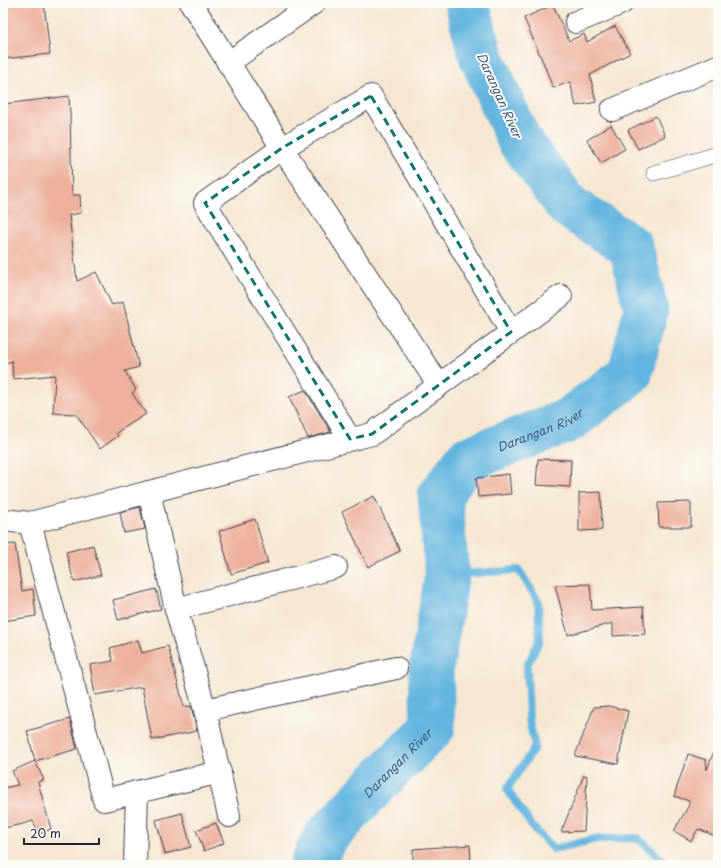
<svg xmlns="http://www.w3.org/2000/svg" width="721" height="868" font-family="'Playpen Sans',sans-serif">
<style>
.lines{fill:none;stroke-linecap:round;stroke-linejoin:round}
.stream{stroke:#63b5df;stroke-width:8}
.river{stroke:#63b5df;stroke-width:45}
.building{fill:#edb09c}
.lane-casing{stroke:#424052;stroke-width:16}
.street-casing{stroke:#424052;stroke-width:24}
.lane{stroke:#fff;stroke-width:15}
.street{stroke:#fff;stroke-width:22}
.marked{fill:none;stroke:#0f766e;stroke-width:3;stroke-dasharray:8 5;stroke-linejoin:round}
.labels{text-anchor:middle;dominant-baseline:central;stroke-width:4;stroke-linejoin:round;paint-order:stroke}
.water-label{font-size:12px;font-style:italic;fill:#3c5d7d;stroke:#fdfcf7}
</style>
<rect width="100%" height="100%" fill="#fdfcf7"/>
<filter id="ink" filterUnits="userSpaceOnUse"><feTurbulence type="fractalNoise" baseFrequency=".025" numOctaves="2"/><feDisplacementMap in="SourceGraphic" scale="8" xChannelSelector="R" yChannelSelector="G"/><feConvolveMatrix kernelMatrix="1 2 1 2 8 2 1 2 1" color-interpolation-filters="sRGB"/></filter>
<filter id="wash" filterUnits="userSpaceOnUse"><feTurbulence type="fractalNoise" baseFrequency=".012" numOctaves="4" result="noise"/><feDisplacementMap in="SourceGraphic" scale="16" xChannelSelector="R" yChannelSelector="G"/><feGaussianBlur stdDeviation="0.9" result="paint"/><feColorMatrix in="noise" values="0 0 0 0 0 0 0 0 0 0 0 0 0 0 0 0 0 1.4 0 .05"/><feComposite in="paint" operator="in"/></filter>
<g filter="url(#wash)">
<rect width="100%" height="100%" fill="#f6e7d1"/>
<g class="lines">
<path class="stream" d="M447 575 519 570 538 601 540 640 527 665 529 720 535 747 507 789 532 826 553 849 596 839 638 838 664 862 663 865"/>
<path class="river" id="s1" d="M312 865 324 839 377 783 433 727 431 670 447 575 440 495 467 459 569 420 630 374 646 309 631 247 568 206 519 140 481 56 467 3"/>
</g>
<g id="blocks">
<g class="building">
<path d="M3 3H44L50 54 3 59Z"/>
<path d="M553 5 569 41 584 34 587 42 615 26 630 53 590 75 596 102 576 106 570 82 553 88 543 62 524 18Z"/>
<path d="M69 96 70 114 72 195H80L81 213 69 215 77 281 96 272 112 305 123 302 139 367 125 371 136 390 132 393 146 414 116 433 118 436 100 449 76 414 53 413 55 375 13 379 12 361 5 363 3 351V104Z"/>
<path d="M656 116 665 136 638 149 628 130Z"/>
<path d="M611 125 625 149 601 163 587 140Z"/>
<path d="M305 390 331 432 308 438 289 397Z"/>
<path d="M538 459 571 460 570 487 536 485Z"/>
<path d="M509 474 511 494 478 497 476 478Z"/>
<path d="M601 492 602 530 579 531V493Z"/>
<path d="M374 496 400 551 368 567 342 512Z"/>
<path d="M691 502V527H659L658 503Z"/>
<path d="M140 507 145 529 124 533 120 512Z"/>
<path d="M255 519 268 563 231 574 219 531Z"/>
<path d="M15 544 22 591 33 589 36 616 3 621V545Z"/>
<path d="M93 545 101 575 74 582 66 552Z"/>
<path d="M590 584 592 610 643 607 645 634 613 636V623L568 635 555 585Z"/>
<path d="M156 589 161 609 118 620 113 600Z"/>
<path d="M138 640 142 653 168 646 184 707 191 706 197 731 152 740 142 687 95 695 90 665 113 661 110 648Z"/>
<path d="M609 706 628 711 618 764 575 756 594 707Z"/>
<path d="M70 719 77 749 35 761 27 731Z"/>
<path d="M715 748H718V837L698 829 691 841 674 831 689 805V801L674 796 688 754 706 760 707 770Z"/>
<path d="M35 761 44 780 38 782 51 829 39 834 33 821 19 825 3 828V788L18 785 12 771Z"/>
<path d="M584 775 587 776 584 831 561 832Z"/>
<path d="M182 813 191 847 165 854 156 820Z"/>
<path d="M216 823 224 843 204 851 196 830Z"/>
<path d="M470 845 471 865H413V849Z"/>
</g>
</g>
</g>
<g filter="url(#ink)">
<use href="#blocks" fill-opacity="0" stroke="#424052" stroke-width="1"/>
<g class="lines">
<defs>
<path id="lane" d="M654 173 718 154"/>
<g id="street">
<path d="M191 3 282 148 438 384"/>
<path d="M576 22 622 3"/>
<path d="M228 63 314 3"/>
<path d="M612 110 718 66"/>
<path d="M350 439 205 203 282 148 371 96 511 332"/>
<path d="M149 492 176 609 205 710 229 816"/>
<path d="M3 520 30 523 372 434 561 296"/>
<path d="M30 523 104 800 220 772"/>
<path d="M176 609 336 567"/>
<path d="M205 710 396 668"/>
<path d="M135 865 137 792"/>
</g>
</defs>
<use href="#lane" class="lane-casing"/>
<use href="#street" class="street-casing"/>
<use href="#lane" class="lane"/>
<use href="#street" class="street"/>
</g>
</g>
<path class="marked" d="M371 96 511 332 372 434 350 439 205 203 282 148Z"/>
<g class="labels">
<g class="water-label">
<text transform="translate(500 95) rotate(66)">Darangan River</text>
<text stroke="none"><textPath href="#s1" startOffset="542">Darangan River</textPath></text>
<text stroke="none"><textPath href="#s1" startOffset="134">Darangan River</textPath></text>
</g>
</g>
<rect width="721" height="868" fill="none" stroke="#fdfcf7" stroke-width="16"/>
<path d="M24 838v6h75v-6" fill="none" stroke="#22223b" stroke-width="2"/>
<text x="30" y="838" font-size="12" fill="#22223b" stroke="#fdfcf7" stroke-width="3" paint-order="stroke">20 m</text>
</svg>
